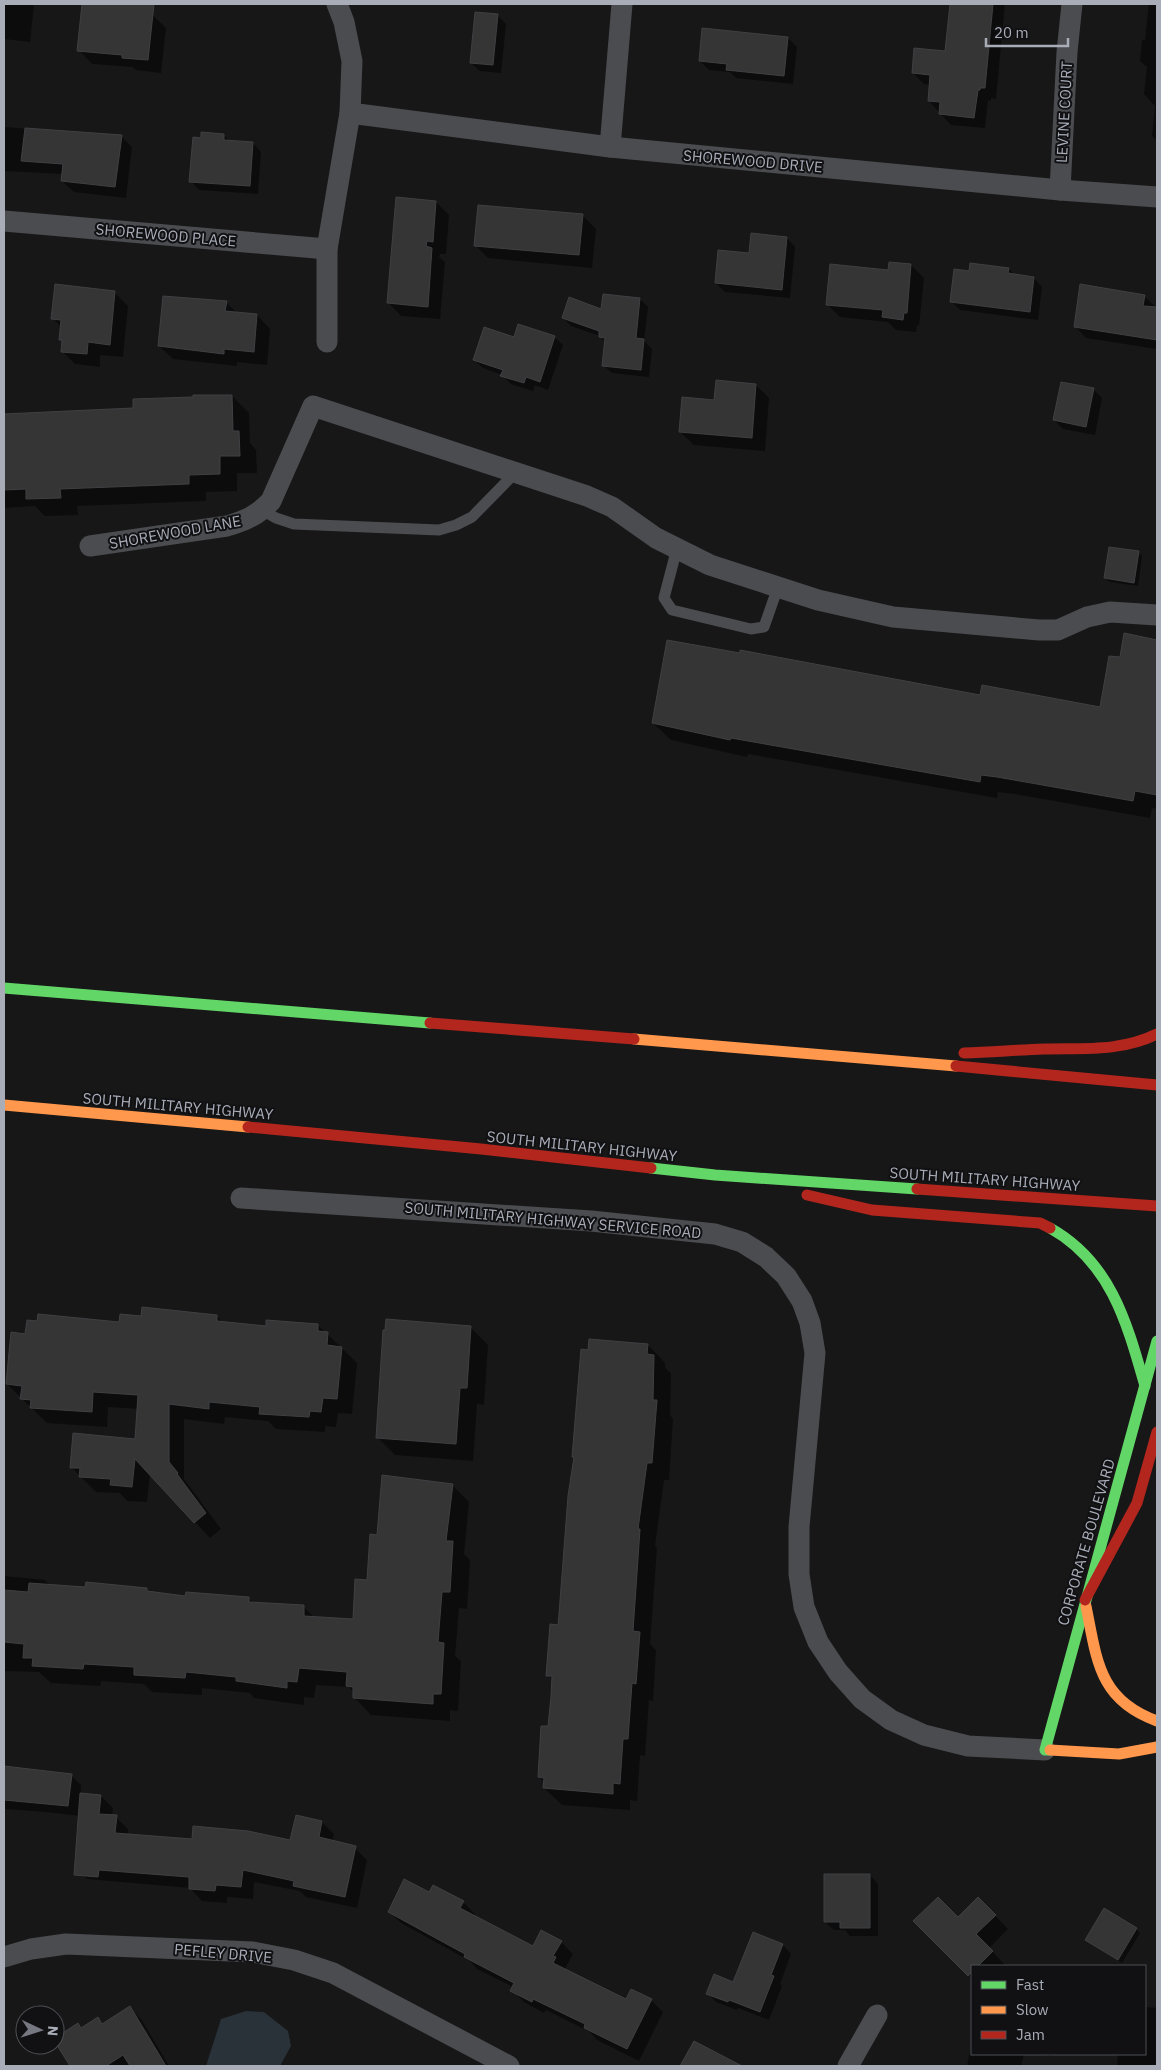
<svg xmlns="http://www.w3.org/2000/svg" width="1161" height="2070" font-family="'IBM Plex Sans',sans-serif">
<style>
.water{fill:#2a3239}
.shadow{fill:#0007}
.building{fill:#353536;stroke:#3f4043}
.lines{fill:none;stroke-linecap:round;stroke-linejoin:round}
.lane{stroke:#4b4c50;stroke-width:11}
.street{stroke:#4b4c50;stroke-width:21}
.fast{stroke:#63d668;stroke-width:11}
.slow{stroke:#ff974d;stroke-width:11}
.jam{stroke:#b3261e;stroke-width:11}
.labels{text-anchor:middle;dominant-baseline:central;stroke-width:4;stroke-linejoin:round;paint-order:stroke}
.street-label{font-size:15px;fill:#a8adb8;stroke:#111113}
</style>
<rect width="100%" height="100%" fill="#171717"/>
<path class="water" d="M246 2011 264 2012 288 2031 291 2046 280 2066H206L221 2019Z"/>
<g class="shadow">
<path d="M4 4H34L30 42 4 39Z"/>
<path d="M83 4H141L166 28 161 73 136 70 133 67 92 64 79 50Z"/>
<path d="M951 4H1005L996 99 991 98V101L988 100 985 128 951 125 929 101 931 85 924 84 913 73 946 52Z"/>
<path d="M1149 4H1157V141L1152 136 1155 106 1144 94 1147 67 1140 61 1142 40H1145Z"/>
<path d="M497 15 506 24 501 73 480 71 471 63Z"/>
<path d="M703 30 788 38 797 47 793 84 736 78 730 72 709 70 700 61Z"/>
<path d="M4 127 121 136 132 147 126 198 74 192 62 181 63 174 4 171Z"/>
<path d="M224 135 230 142 253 143 261 152 258 194 199 190 191 181 202 139Z"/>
<path d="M436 202 449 215 446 254H440L439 257 445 262 440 319 401 316 388 302Z"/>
<path d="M582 215 596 229 592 268 488 258 475 245Z"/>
<path d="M787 238 795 247 790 298 725 292 716 283 750 254Z"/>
<path d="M911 265 924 278 919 326 917 325 916 332 896 330 888 322 840 317 827 304 889 271Z"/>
<path d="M1009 269 1015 275 1034 278 1042 287 1038 320 960 310 952 302 970 272Z"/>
<path d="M114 292 128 306 123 357 100 355V367L75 364 62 351 63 342 60 339 61 327 53 318Z"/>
<path d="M1144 296 1157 308V349L1086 338 1075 326Z"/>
<path d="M640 299 648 307 644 341 652 349 649 377 612 373 603 365 606 343 600 336 571 326 563 318 602 311Z"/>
<path d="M226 302 238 314 257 315 270 329 267 365 237 362V366L173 359 159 346Z"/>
<path d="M554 337 563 345 548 390 535 385 533 391 511 384 502 375 483 368 474 360 515 339Z"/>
<path d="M756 385 769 398 765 451 694 445 680 432Z"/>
<path d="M1093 389 1102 398 1095 435 1063 429 1054 420Z"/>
<path d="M232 396 249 413 250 443 256 450 257 473H237V491L206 492V501L77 506 78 515 45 516 35 506 4 508V415L134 409Z"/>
<path d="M1138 552 1142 556 1138 586 1110 582 1105 578Z"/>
<path d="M1125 635 1157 641V809L1152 808 1150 818 1015 794 998 792 997 798 748 754 747 757 671 740 653 723 981 696 1101 708 1121 659Z"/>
<path d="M217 1316 223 1323 267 1328 318 1325 357 1363 352 1414 338 1413 336 1427 325 1426V1432L276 1429 268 1421 225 1417 224 1424 184 1419V1479L221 1529 210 1538 150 1473 147 1502 127 1501 120 1493 96 1492 71 1467 136 1441 139 1409 108 1407 107 1427 47 1423 7 1384 26 1335 120 1323 142 1317Z"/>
<path d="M470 1327 488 1345 484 1405 477 1404 473 1461 395 1455 378 1438Z"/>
<path d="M648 1345 665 1363V1367L671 1374 670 1415 673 1419 669 1480H664L655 1546 657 1548 650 1644 656 1650 653 1701 649 1700 645 1756 640 1755 637 1801 630 1800V1810L562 1805 544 1788 545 1783 539 1777 549 1728 553 1681 548 1675 559 1626 575 1458 573 1456 590 1351Z"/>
<path d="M452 1485 469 1502 464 1554 470 1560 467 1609 459 1608 455 1656 461 1661 458 1711 450 1710V1721L371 1715 354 1697V1693L349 1687 316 1685 314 1698 304 1697V1705L254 1698 250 1693 202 1688V1695L152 1692 144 1684 101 1681 100 1686 51 1683 39 1672 4 1671V1576L45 1580 50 1586 147 1590 150 1593 186 1597 248 1598 254 1603 304 1607 315 1618 354 1620 368 1581 378 1537Z"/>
<path d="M4 1765 6 1767 71 1775 81 1785V1795L101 1796 113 1808 112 1816 116 1817 128 1829V1835L193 1841 291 1842 322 1822 334 1834 332 1841 355 1848 367 1860 357 1908 306 1897 300 1891 254 1882 253 1899 227 1897V1903L202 1901 190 1888 87 1879 76 1868 80 1816 46 1812 4 1809Z"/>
<path d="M870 1875 878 1884V1936H850L845 1930H834L825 1922Z"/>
<path d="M430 1894 463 1902 475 1914 474 1916 533 1948 561 1942 573 1954 565 1969 567 1971 626 2001 651 2000 663 2012 639 2061 597 2040 590 2032 546 2010 544 2013 524 2002 512 1990 513 1987 477 1969 470 1961 401 1923 389 1911Z"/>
<path d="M978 1898 1008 1929 989 1948 1005 1965 972 1966V1979L915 1921 958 1918Z"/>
<path d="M1136 1929 1140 1933 1122 1963 1087 1940Z"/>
<path d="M753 1934 783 1945 791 1954 780 1984 782 1986 769 2020 738 2008 737 2010 716 2002 707 1993 734 1983Z"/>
<path d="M1145 2007 1157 2008V2066H1117L1118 2054H1145Z"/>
<path d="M130 2008 141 2019 169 2066H72L55 2039 82 2029 98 2018 104 2024Z"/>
<path d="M972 2041V2054H1024L1021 2066H967Z"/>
<path d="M694 2043 739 2066H682Z"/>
<path d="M1038 2054H1051L1050 2056Z"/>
</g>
<g class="building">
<path d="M82 4H154L148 60 122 58V55L77 51Z"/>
<path d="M950 4H993L985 88H980V90H978L974 118 939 114 940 102 928 101 930 75 912 73 914 48 945 51Z"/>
<path d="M475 12 498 14 493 65 470 63Z"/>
<path d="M702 28 788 37 784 76 726 70 727 64 699 61Z"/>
<path d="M25 128 122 135 115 187 61 181 63 164 21 161Z"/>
<path d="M201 132 224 134V140L253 142 250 186 189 182 193 137 201 138Z"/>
<path d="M396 197 436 201 433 242 427 241 426 246 432 248 428 307 387 303Z"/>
<path d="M478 205 583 214 579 255 474 246Z"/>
<path d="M751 233 787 237 782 290 715 283 718 250 749 253Z"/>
<path d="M889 262 911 264 907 313H904L903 320 882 317 883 310 826 305 830 264 888 270Z"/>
<path d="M970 263 1009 268 1008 273 1034 277 1030 312 950 302 954 269 969 271Z"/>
<path d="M55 284 115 291 110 345 88 342 87 354 61 352 62 340H59L61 320 51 319Z"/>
<path d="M1080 284 1145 295 1143 306 1157 307V340L1074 327Z"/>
<path d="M603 294 640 298 636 338 644 339 641 370 602 366 605 338 599 337V331L562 318 569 297 601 309Z"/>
<path d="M163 296 227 301 225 311 257 314 254 352 224 349V354L158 346Z"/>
<path d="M518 324 555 336 540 382 526 377 524 383 500 376 503 370 473 360 484 327 514 337Z"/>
<path d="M716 380 756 384 752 438 679 432 682 397 714 400Z"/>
<path d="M1061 382 1094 388 1086 427 1053 420Z"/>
<path d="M193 395H232L233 431H239L240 456H220V474L189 475V484L60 489 61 498 26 499V489L4 490V414L133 408V399L193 397Z"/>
<path d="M1109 547 1139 551 1134 583 1104 578Z"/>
<path d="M1124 633 1157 640V795L1135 791 1133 801 997 777 981 775 980 782 731 738 730 740 652 723 667 640 740 653V650L980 695 982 685 1100 707 1109 656 1120 657Z"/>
<path d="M142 1307 217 1315V1321L266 1326V1320L318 1324V1331L328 1332 327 1345 342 1347 337 1399 323 1398 321 1412 310 1411 309 1417 259 1414 260 1407 209 1402V1409L169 1404V1462L178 1473 177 1474 206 1513 194 1523 135 1459 132 1487 110 1485 111 1479 79 1477 80 1468H70L73 1433 135 1439 138 1395 93 1392 92 1412 30 1408 31 1400 20 1399 22 1386 6 1384 11 1332 25 1334 27 1320 37 1321 38 1314 119 1322 120 1314 141 1316Z"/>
<path d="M386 1319 471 1326 467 1388H460L456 1444 376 1438 383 1330H385Z"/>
<path d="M589 1339 648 1344 647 1354 654 1355 653 1400H657L652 1463H647L638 1529H640L633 1631 640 1632 636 1684 632 1683 628 1739H623L620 1784 613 1783V1794L543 1788 544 1778 538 1777 541 1726H548L551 1697 552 1676H546L550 1624 558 1625 559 1614 568 1496 574 1457H572L581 1349 588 1350Z"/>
<path d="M382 1475 453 1484 446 1541H453L450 1592H442L438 1642 444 1643 441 1694H433V1704L353 1698V1687L346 1686 347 1672 299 1668 297 1682 287 1681V1688L236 1681V1677L186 1672 185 1678 134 1675V1667L84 1664 83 1669 32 1666 33 1658H23L24 1644 4 1642V1590L28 1592 29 1583 85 1587 86 1582 147 1588V1591L185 1596 186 1592 249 1597V1602L304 1605V1616L353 1619 355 1579 367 1580 370 1534 377 1535Z"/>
<path d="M4 1766 72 1774 68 1806 4 1800Z"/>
<path d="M80 1793 101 1795 99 1814 117 1815 115 1833 192 1839 193 1826 248 1831 290 1840 296 1815 322 1821 319 1837 356 1846 345 1897 293 1886 294 1881 243 1870 241 1887 216 1885 215 1891 189 1889V1877L99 1870 98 1877 74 1875Z"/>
<path d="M824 1874H870V1928H840V1922H824Z"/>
<path d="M404 1879 429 1892 433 1885 464 1901 460 1908 533 1946 541 1930 562 1941 553 1956 556 1957 553 1963 626 1999 631 1989 652 1999 627 2049 584 2028 585 2024 533 1999 532 2002 510 1991 514 1983 464 1957 465 1954 388 1912Z"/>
<path d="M938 1897 958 1917 978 1897 996 1915 976 1934 993 1951 978 1966H972V1972L968 1976 913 1921Z"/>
<path d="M1104 1908 1137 1928 1118 1960 1085 1940Z"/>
<path d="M753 1932 783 1944 771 1975 774 1976 760 2012 729 2000 728 2002 706 1994 714 1974 733 1982Z"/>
<path d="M130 2006 166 2066H130L123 2055 106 2066H70L55 2042V2038L78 2023 81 2028 98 2017 102 2024Z"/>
<path d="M694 2041 742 2066H680Z"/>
</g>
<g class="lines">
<g class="lane">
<path d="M262 510 276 518 294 524 439 530 456 525 472 517 515 473"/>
<path d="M677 548 664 598 672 610 751 629 764 627 778 587"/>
</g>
<g class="street">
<path d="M350 113 610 147 1060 190 1157 197"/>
<path d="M610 147 622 4"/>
<path d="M1060 190 1067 52 1072 4"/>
<path d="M4 221 327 249"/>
<path d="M327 342V249L350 113 352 61 344 22 337 4"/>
<path d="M90 546 227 526C245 521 258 515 271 501L313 406 587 496 612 507 656 538 710 565 818 600 893 617 1039 630H1058L1087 617 1110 612 1157 615"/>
<path d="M241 1198 591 1221 715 1234 742 1242 766 1257 786 1276 802 1301 810 1323 815 1353 799 1527V1574L804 1607 818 1642 838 1672 862 1699 891 1720 924 1735 968 1746 1045 1750"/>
<path d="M4 1957 31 1949 66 1944 253 1952 294 1960 333 1973 509 2066"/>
<path d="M848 2066 877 2015"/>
</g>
<g class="fast">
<path d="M4 988 430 1023"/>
<path d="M651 1168 715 1175 917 1189"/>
<path d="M1050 1228C1111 1262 1127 1323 1145 1386"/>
<path d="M1050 1750H1045L1157 1341"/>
</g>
<g class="slow">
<path d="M634 1039 956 1066"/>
<path d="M4 1105 248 1127"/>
<path d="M1086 1606C1097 1661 1099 1700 1157 1721"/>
<path d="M1050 1750 1119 1754 1157 1747"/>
</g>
<g class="jam">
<path d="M430 1023 634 1039"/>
<path d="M964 1053C991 1052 1018 1050 1044 1049 1084 1048 1120 1052 1157 1034"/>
<path d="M956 1066 1157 1085"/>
<path d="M248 1127 481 1149 651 1168"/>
<path d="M917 1189 1157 1206"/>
<path d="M807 1195 872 1210 1040 1223 1050 1228"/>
<path d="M1085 1600 1137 1503 1157 1432"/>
</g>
</g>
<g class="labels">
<g class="street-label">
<text transform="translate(1064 112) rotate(-87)">LEVINE COURT</text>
<text transform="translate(753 161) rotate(5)">SHOREWOOD DRIVE</text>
<text transform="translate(166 235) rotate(5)">SHOREWOOD PLACE</text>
<text transform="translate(175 532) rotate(-10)">SHOREWOOD LANE</text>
<text transform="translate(178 1106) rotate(5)">SOUTH MILITARY HIGHWAY</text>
<text transform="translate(582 1146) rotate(6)">SOUTH MILITARY HIGHWAY</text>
<text transform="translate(985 1179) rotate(4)">SOUTH MILITARY HIGHWAY</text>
<text transform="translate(553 1220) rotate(5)">SOUTH MILITARY HIGHWAY SERVICE ROAD</text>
<text transform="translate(1086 1542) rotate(-74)">CORPORATE BOULEVARD</text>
<text transform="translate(223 1953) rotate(5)">PEFLEY DRIVE</text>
</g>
</g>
<rect width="1161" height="2070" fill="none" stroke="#a8adb8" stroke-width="10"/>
<rect x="971" y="1965" width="175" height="90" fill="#111113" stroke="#4d4f55"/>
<rect x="981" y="1981" width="25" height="8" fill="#63d668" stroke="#4d4f55"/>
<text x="1016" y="1990" font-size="15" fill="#a8adb8">Fast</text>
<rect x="981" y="2006" width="25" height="8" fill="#ff974d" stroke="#4d4f55"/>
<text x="1016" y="2015" font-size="15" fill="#a8adb8">Slow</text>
<rect x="981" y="2031" width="25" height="8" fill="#b3261e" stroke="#4d4f55"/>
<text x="1016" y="2040" font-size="15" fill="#a8adb8">Jam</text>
<g transform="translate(40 2030) rotate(94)"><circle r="24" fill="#111113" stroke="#4d4f55"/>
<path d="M0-4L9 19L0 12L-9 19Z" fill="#757880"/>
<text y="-8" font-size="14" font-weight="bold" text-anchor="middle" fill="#a8adb8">N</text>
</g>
<path d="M986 38v8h82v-8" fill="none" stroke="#a8adb8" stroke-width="2.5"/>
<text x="994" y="38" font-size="15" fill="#a8adb8" stroke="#111113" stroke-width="4" paint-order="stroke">20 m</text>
</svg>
